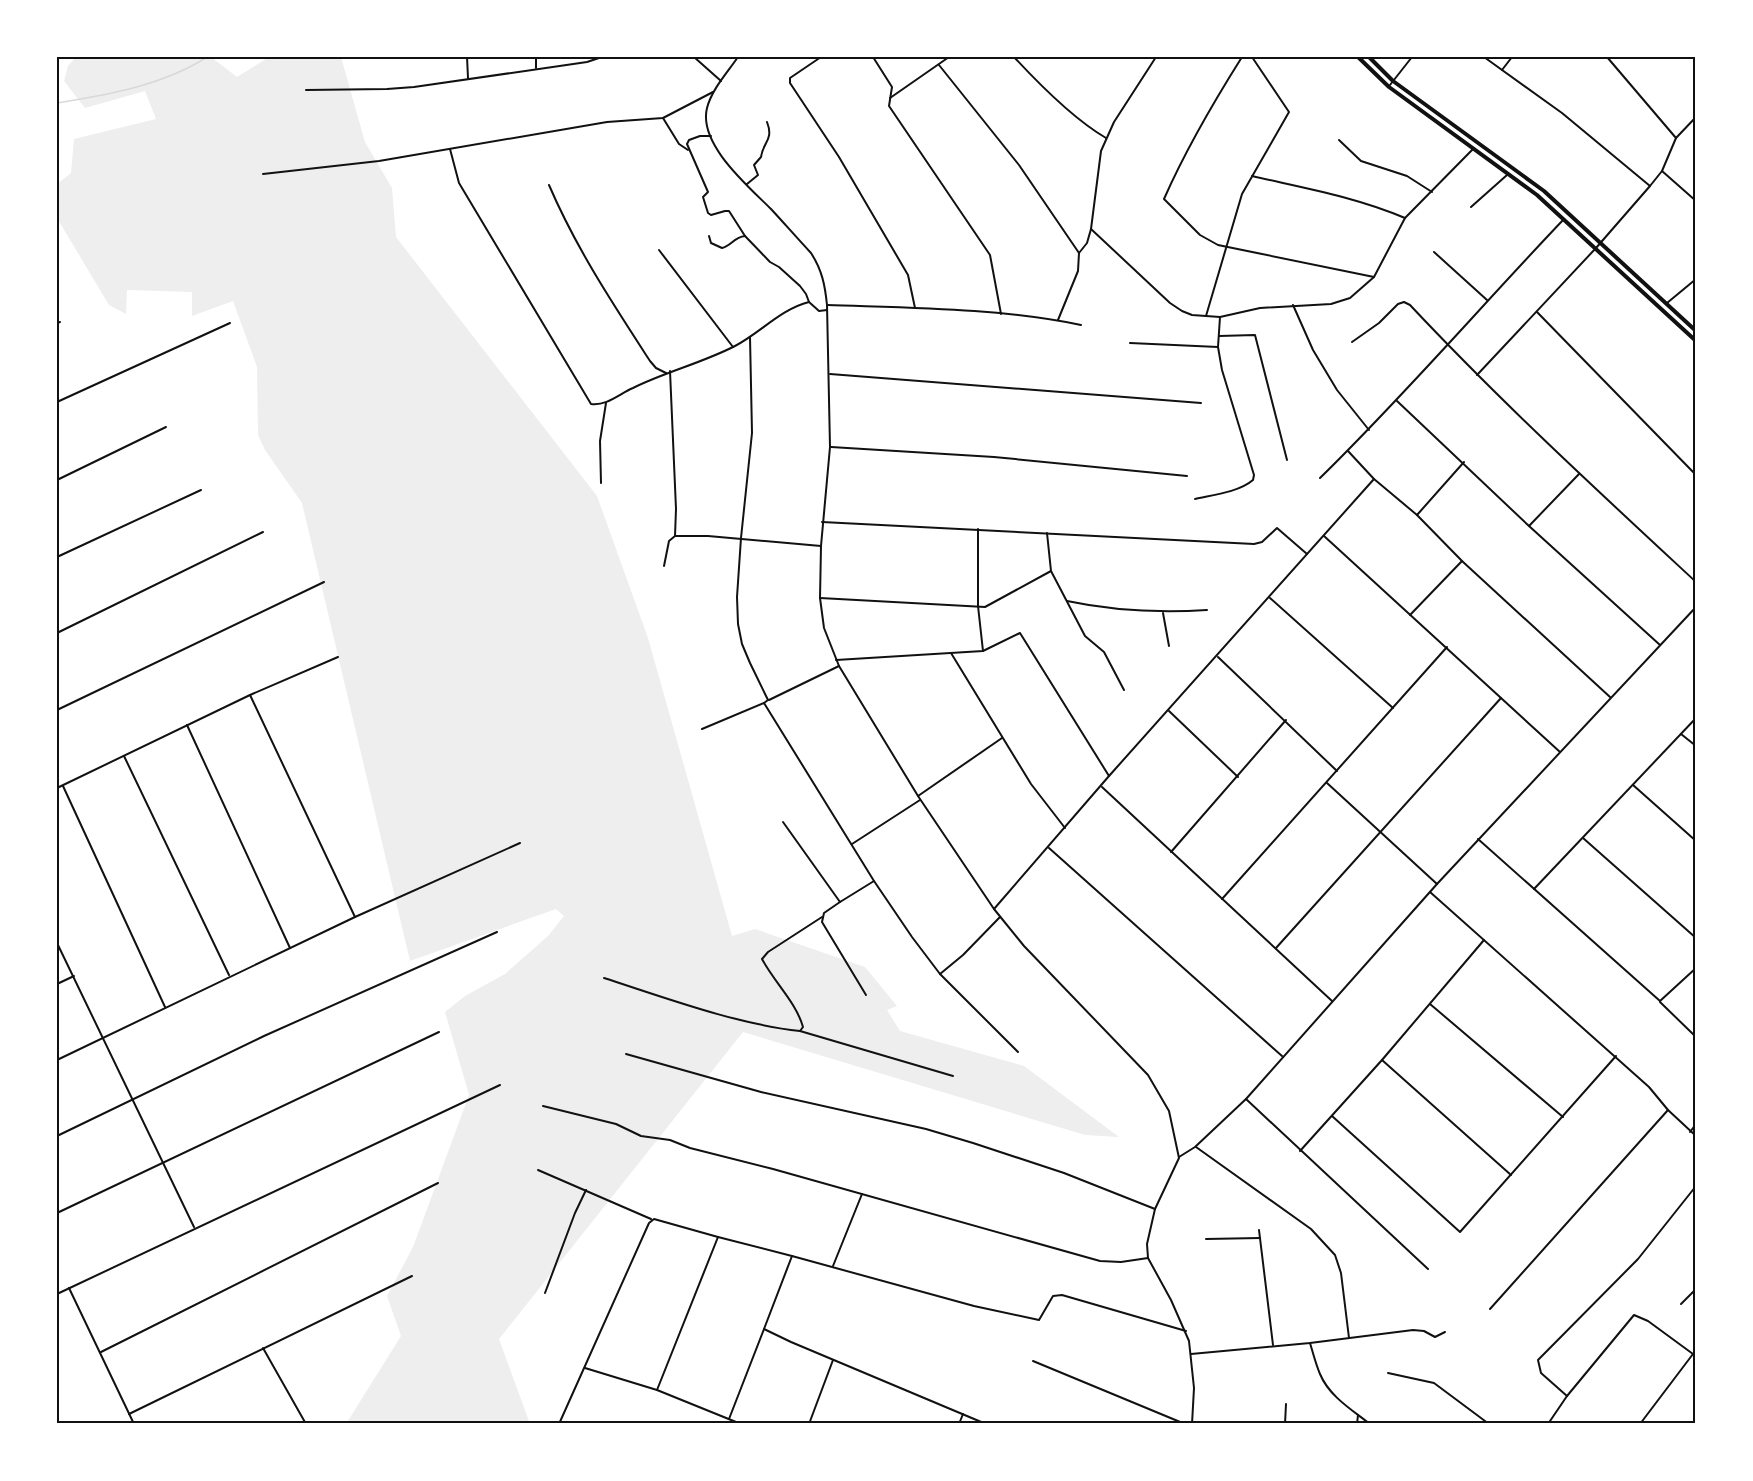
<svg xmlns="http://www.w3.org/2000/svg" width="1753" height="1481" font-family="'Archivo Narrow',sans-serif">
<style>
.green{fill:#eee}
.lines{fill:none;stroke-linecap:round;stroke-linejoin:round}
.stream{stroke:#d9d9d9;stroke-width:1.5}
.minor{stroke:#111;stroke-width:2}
.secondary{stroke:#111;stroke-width:4}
.neatline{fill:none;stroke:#111;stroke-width:2}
</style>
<rect width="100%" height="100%" fill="#fff"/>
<path class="green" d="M76 57H211L237 77 269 57H341L365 142 392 188 396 237 597 496 648 638 732 936 755 929 865 967 897 1006 887 1010 900 1031 1024 1066 1119 1137 1085 1135 743 1032 499 1339 530 1424H346L401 1336 387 1296 413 1247 469 1095 445 1012 465 996 505 974 548 936 564 916 556 909 410 961 302 503 265 450 258 435 257 367 233 301 192 316V292L127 290 126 314 109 305 57 218V184L71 173 74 139 156 119 145 91 85 108 64 81 68 66Z"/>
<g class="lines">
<path class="stream" d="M57 103C107 95 164 85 207 57"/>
<g class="minor">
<path d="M121 57 123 58"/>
<path d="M467 57 468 78"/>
<path d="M694 57 721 81"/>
<path d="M738 57C727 73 712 89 707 108 698 144 748 186 771 209 784 223 797 238 811 253 822 270 825 285 827 305L830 447 821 546 820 598 824 628 839 666 918 796 994 909 1024 946 1148 1075 1169 1111 1179 1158 1155 1209 1147 1244 1148 1258 1171 1300 1189 1341 1194 1388 1192 1424"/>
<path d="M821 57 790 78V83L839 157 908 275 915 308"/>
<path d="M873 57 892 87 889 106 990 255 1001 314"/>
<path d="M1014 57C1039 84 1075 120 1106 138"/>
<path d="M1156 57 1114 122 1101 151 1091 229 1170 303 1182 311 1192 315 1220 317 1260 308 1331 304 1350 298 1374 277 1405 218 1474 148"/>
<path d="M1242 57C1213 103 1186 149 1164 199L1200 235 1218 245 1374 277"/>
<path d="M1484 57 1562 113 1650 186"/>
<path d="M939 65 1019 165 1079 253 1078 271 1058 320"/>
<path d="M536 68V57"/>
<path d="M1502 70 1512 57"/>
<path d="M1390 85 1412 57"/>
<path d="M306 90 387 89 414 87 587 62 602 57"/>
<path d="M890 98 949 57"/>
<path d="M663 118 679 144 688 150"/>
<path d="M711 136H700L689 140 687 144 708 192 703 197 708 213 711 215 725 211H729L745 236 770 262 779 267 800 286 806 294 809 302"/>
<path d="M1676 138 1696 117"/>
<path d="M1339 140 1361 161 1407 176 1432 192"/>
<path d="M450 149 459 183 591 404C607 406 619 394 633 388 665 372 702 363 735 346 760 333 781 309 809 302L819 311 827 310"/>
<path d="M1662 171 1696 201"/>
<path d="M263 174 379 161 607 122 663 118 713 92"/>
<path d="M1252 176C1304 188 1356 197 1405 218"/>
<path d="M747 184 758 175 754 165 761 157C763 142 774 140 767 122"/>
<path d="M549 185C576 248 613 304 650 361L656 368 666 373"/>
<path d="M1471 207 1507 175"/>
<path d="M709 236 711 243 722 248C731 246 734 237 745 236"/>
<path d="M659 250 733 347"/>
<path d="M1434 252 1487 300"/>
<path d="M1079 253 1087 243 1091 229"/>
<path d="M1667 303 1696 279"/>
<path d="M827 305C912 308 999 308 1081 325"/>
<path d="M1293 305 1313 350 1337 390 1369 430"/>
<path d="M1537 312 1696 475"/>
<path d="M1206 316 1242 194 1289 112 1252 57"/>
<path d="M57 323 60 322"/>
<path d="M1219 336 1255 335 1287 460"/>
<path d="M750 337 752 433 741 538 737 597 738 624 742 644 750 663 768 700 764 703 874 881 912 937 940 974 1018 1052"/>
<path d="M1352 342 1379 323 1398 304 1404 302 1410 305C1501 402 1599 492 1696 582"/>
<path d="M1130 343 1218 347"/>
<path d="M830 374 1201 403"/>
<path d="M1477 375 1596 248 1650 186 1662 171 1676 138 1607 57"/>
<path d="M1397 401 1529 526 1660 645"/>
<path d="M57 402 230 323"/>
<path d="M831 447 994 457 1187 476"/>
<path d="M1348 451 1374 479 1417 515 1462 561 1610 697"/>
<path d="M1320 478C1405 395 1482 305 1564 219"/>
<path d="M57 480 166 427"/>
<path d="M601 483 600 441 606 403"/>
<path d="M1195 499C1213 495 1239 492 1253 480L1254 475 1222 370 1218 347 1220 317"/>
<path d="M1417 515 1464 462"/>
<path d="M822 522 1254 544 1262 542 1277 528 1307 554"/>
<path d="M1529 526 1579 474"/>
<path d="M978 529V606L983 651"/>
<path d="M1047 533 1051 571 1085 636 1104 652 1124 690"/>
<path d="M675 536H708L821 546"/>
<path d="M1324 536 1560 752"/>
<path d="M57 557 201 490"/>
<path d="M664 566 669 541 675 536 676 509 670 371"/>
<path d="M820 598 985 607 1051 571"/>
<path d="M1270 598 1393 708"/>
<path d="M1067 601C1114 611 1159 613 1207 610"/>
<path d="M1163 613 1169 646"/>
<path d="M1410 615 1462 561"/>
<path d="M57 633 263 532"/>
<path d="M951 653 1031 784 1065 828"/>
<path d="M1218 657 1337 771"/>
<path d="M836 660 983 651 1020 633 1109 776"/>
<path d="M250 695 355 917"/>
<path d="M769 700 839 666"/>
<path d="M57 710 324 582"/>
<path d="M1169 711 1238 777"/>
<path d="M187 725 290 948"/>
<path d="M702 729 764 703"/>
<path d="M1681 734 1696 746"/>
<path d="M124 756 229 975"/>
<path d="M1327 783 1437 884"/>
<path d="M1633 785 1696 841"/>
<path d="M63 786 165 1007"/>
<path d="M1102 787 1332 1001"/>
<path d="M57 788 250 695 338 657"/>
<path d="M918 796 1002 738"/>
<path d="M783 822 840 902 874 881"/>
<path d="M1583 838 1696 938"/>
<path d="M1478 839 1660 1001 1696 968"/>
<path d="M852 844 920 800"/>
<path d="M1049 848 1282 1056"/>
<path d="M1171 852 1286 720"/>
<path d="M1534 889 1696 718"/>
<path d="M1430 892 1649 1087 1668 1110 1696 1136"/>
<path d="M1222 899 1447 647"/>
<path d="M840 902 824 913 822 922 866 995"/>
<path d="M994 909 1109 776 1374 479"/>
<path d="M57 943 194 1227"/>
<path d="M1276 948 1501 698"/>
<path d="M940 974 963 955 1000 917"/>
<path d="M604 978C666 998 736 1024 800 1031L803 1027C796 1002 774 982 762 959L768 952 822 917"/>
<path d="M57 984 74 976"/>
<path d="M1660 1002 1695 1036"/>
<path d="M1430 1004 1563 1117"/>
<path d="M800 1031 953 1076"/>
<path d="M626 1054 761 1092 926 1129 973 1143 1064 1173 1155 1209"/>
<path d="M57 1060 355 917 520 843"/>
<path d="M1382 1060 1511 1175"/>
<path d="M1246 1099 1428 1269"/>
<path d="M543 1106 616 1124 641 1136 670 1140 690 1148 773 1169 1100 1261 1121 1262 1148 1258"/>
<path d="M1332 1116 1460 1232 1616 1056"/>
<path d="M1690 1132 1696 1124"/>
<path d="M57 1136 264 1036 497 932"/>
<path d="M1196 1147 1311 1229 1335 1255 1341 1273 1349 1338"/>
<path d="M1300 1151 1382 1060 1484 940"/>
<path d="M1179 1157 1195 1147 1246 1099 1437 884 1696 607"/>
<path d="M538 1170 651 1219"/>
<path d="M57 1213 439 1032"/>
<path d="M1259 1230 1273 1345"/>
<path d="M718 1237 792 1256"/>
<path d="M1206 1239 1260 1238"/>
<path d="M833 1266 862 1194"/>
<path d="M69 1288 134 1424"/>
<path d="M545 1293 575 1213 586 1190"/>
<path d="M57 1294 500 1085"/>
<path d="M1681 1304 1696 1289"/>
<path d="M1490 1309 1668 1110"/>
<path d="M1310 1343C1313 1353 1316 1365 1320 1374 1329 1396 1352 1410 1370 1424"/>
<path d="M263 1348 306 1424"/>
<path d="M101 1352 438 1183"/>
<path d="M1191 1354 1310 1343 1413 1330 1424 1331 1435 1337 1445 1332"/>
<path d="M1033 1361 1185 1424"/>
<path d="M585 1368 657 1390"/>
<path d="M1388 1373 1434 1383 1489 1424"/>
<path d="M1567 1396 1541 1373 1538 1360 1638 1259 1696 1186"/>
<path d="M129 1414 412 1276"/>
<path d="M729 1419 764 1329"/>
<path d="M559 1424 649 1223 654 1219 718 1237 657 1390 741 1424"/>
<path d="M809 1424 833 1360"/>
<path d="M959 1424 963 1414"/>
<path d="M986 1424 791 1342 764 1329 792 1256 974 1306 1039 1320 1053 1296 1062 1295 1186 1331"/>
<path d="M1285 1424 1286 1404"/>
<path d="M1357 1424 1358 1415"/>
<path d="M1548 1424 1567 1396 1634 1315 1648 1321 1693 1354"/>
<path d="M1640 1424 1696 1350"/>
</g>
<g class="secondary">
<path d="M1358 57 1389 87 1537 195 1696 341"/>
<path d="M1369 57 1393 81 1544 191 1696 331"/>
</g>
</g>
<rect width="1753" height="1481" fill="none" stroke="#ffffff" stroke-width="117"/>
<rect x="58" y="58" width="1636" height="1364" class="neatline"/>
</svg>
